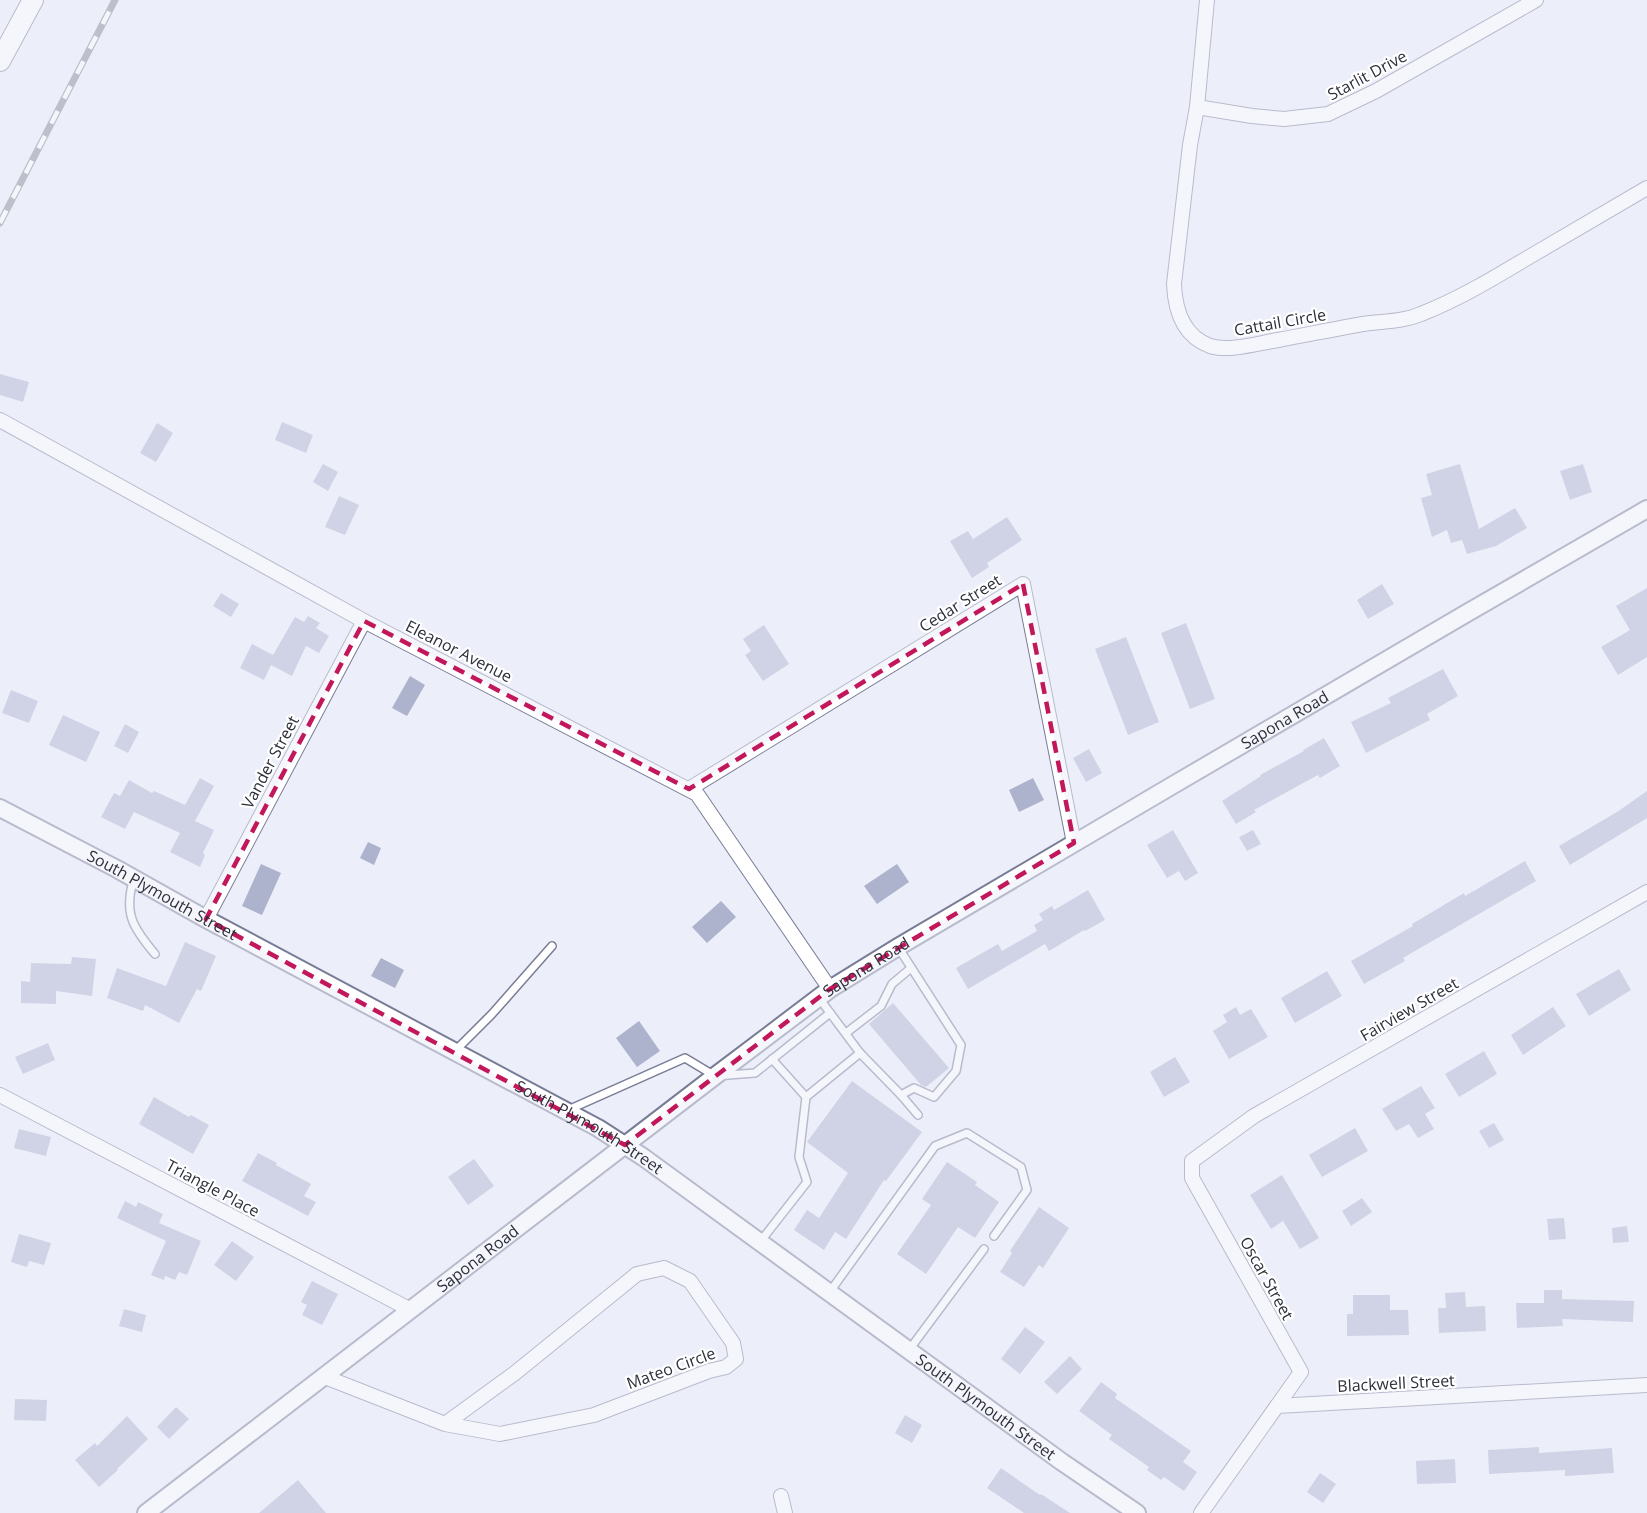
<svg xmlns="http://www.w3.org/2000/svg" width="1647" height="1513" font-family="'Open Sans',sans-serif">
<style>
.building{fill:#adb2cd}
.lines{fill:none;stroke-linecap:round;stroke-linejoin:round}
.service-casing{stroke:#787c95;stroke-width:10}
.minor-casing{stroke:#787c95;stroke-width:16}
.tertiary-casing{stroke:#787c95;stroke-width:20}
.secondary-casing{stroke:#787c95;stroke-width:22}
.service{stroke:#fff;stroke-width:7}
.minor{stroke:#fff;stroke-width:14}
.tertiary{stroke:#fff;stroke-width:16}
.secondary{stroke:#fff;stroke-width:20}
.rail-casing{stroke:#848691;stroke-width:7}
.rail{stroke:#fff;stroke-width:4.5;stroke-dasharray:14;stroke-linecap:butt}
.marked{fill:none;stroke:#c2185b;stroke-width:4.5;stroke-dasharray:12 8;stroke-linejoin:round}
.labels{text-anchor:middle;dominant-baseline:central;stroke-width:4.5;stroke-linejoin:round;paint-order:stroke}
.street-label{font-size:16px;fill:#2d2f3a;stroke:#fff}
</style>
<rect width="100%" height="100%" fill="#eceffa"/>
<g class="building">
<path d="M0 374 29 382 23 402 0 395Z"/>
<path d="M282 422 313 435 306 453 275 440Z"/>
<path d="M157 423 173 433 156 462 140 453Z"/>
<path d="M323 464 338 472 328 491 313 482Z"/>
<path d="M1460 464 1479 529 1515 508 1527 528 1496 546 1467 554 1462 540 1451 543 1447 530 1432 537 1421 498 1432 495 1426 474Z"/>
<path d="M1583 464 1592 492 1570 500 1560 471Z"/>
<path d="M339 496 359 505 345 535 325 527Z"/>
<path d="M1007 517 1022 540 987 563 989 567 972 578 950 541 968 531 973 539Z"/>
<path d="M1382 584 1394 604 1368 619 1357 600Z"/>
<path d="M1647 588V657L1618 675 1601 647 1630 630 1616 606Z"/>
<path d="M221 593 239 604 231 617 213 606Z"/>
<path d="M308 616 320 623 316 628 329 636 319 653 306 646 292 676 271 665 264 680 240 668 252 644 273 655 295 617 304 622Z"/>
<path d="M1186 623 1215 699 1190 709 1161 633Z"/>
<path d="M764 625 789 664 763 681 745 655 751 651 743 639Z"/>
<path d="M1126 637 1159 722 1128 735 1095 649Z"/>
<path d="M1443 669 1458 696 1427 714 1430 720 1366 753 1351 722 1391 703 1388 698Z"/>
<path d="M410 676 425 685 407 716 392 708Z"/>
<path d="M11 690 38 701 29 723 2 713Z"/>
<path d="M63 715 100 732 86 762 49 745Z"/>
<path d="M125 724 139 732 128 753 114 746Z"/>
<path d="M1324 738 1340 766 1320 778 1318 775 1254 810 1256 812 1236 824 1222 801 1261 776 1260 775 1304 751 1303 750Z"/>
<path d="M1089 749 1102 773 1086 782 1073 758Z"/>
<path d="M200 778 214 786 195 821 214 830 203 853 205 855 200 867 170 852 180 833 134 812 125 829 101 817 114 793 120 796 129 780 152 793 154 791 185 805Z"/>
<path d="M1033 778 1044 800 1019 812 1009 790Z"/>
<path d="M1647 791V818L1570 865 1559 846 1617 812Z"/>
<path d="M1173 830 1198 873 1185 881 1179 871 1167 878 1147 845Z"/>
<path d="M1253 830 1261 844 1247 851 1239 837Z"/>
<path d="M368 842 381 848 374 865 360 858Z"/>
<path d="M1525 861 1536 881 1403 958 1405 961 1364 984 1351 961 1413 926 1412 924 1464 893 1465 896Z"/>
<path d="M261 864 281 873 262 915 242 906Z"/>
<path d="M897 864 909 882 877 904 864 886Z"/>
<path d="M1088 890 1105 920 1085 931 1084 930 1049 951 1045 944 968 989 956 968 998 944 1002 951 1037 931 1034 925 1043 920 1039 914 1052 906 1054 910Z"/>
<path d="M721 901 736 917 707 943 692 927Z"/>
<path d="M185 942 216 956 201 991 197 989 179 1023 145 1005 143 1011 107 998 117 968 166 986Z"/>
<path d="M72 957 96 959 92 996 56 991V1004L21 1003V981L30 982 31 963 71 964Z"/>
<path d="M381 958 404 970 395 988 371 976Z"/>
<path d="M1619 969 1631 990 1589 1016 1576 994Z"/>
<path d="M1327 971 1342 996 1295 1023 1281 998Z"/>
<path d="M893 1003 949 1068 926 1087 921 1085 869 1024Z"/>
<path d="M1236 1007 1240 1015 1251 1009 1268 1037 1229 1059 1213 1031 1227 1022 1223 1015Z"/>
<path d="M1553 1007 1566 1026 1523 1055 1511 1035Z"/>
<path d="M639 1021 660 1051 637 1067 616 1038Z"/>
<path d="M48 1043 55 1060 23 1074 15 1057Z"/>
<path d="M1484 1051 1497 1074 1459 1097 1445 1074Z"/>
<path d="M1175 1057 1190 1082 1164 1097 1150 1072Z"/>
<path d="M852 1081 922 1132 886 1181 884 1180 846 1239 835 1232 824 1250 794 1230 807 1210 819 1218 848 1173 807 1142Z"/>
<path d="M1421 1086 1435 1108 1425 1114 1434 1129 1418 1138 1409 1124 1396 1131 1382 1109Z"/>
<path d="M154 1097 189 1117 191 1115 209 1125 193 1154 139 1124Z"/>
<path d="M1494 1123 1504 1140 1489 1148 1479 1131Z"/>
<path d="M1355 1128 1368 1151 1322 1177 1309 1155Z"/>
<path d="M19 1129 51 1137 46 1156 14 1148Z"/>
<path d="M258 1153 277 1163 276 1165 311 1184 304 1196 316 1202 308 1216 242 1181Z"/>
<path d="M474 1159 494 1186 468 1205 448 1177Z"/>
<path d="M947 1162 977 1182 975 1185 999 1202 975 1238 958 1227 926 1274 897 1254 931 1205 922 1199Z"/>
<path d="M1282 1175 1319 1238 1300 1249 1283 1221 1271 1229 1250 1195Z"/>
<path d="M1362 1198 1372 1212 1351 1226 1342 1211Z"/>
<path d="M125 1201 136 1207 138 1202 163 1214 159 1223 201 1241 187 1275 179 1272 175 1280 165 1276 164 1280 151 1275 166 1241 117 1218Z"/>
<path d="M1039 1207 1069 1228 1043 1268 1039 1265 1024 1287 1000 1272 1012 1253 1010 1251Z"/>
<path d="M1564 1218 1566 1239 1549 1240 1547 1219Z"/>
<path d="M1627 1226 1629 1242 1613 1243 1612 1228Z"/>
<path d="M19 1234 51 1243 44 1265 29 1261 27 1267 11 1262Z"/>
<path d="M232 1241 254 1257 236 1281 214 1265Z"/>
<path d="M312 1281 338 1294 322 1325 302 1315 307 1305 301 1302Z"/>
<path d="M1544 1290H1562V1299L1634 1301 1633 1322 1562 1319 1563 1326 1517 1328 1516 1303H1544Z"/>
<path d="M1465 1292 1466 1307 1485 1306 1486 1331 1439 1333 1438 1308H1446L1445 1293Z"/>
<path d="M1353 1295H1390V1310H1408L1409 1335 1347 1336V1314H1353Z"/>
<path d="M124 1309 146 1315 142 1332 119 1326Z"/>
<path d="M1025 1327 1045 1342 1020 1374 1001 1359Z"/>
<path d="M1070 1356 1082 1369 1057 1394 1044 1382Z"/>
<path d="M1101 1382 1117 1394 1115 1398 1191 1451 1183 1462 1197 1472 1184 1491 1164 1477 1161 1480 1147 1470 1149 1467 1109 1439 1112 1435 1079 1411Z"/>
<path d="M15 1399 47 1400 46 1421 14 1420Z"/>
<path d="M176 1407 189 1419 169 1439 157 1427Z"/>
<path d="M905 1415 922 1425 912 1443 895 1433Z"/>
<path d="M127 1416 148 1439 117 1469 118 1470 99 1487 75 1460 95 1443 97 1446Z"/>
<path d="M1539 1447V1453L1612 1448 1614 1473 1565 1476V1470L1489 1474 1488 1450Z"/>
<path d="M1455 1459 1456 1483 1417 1484 1416 1461Z"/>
<path d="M1001 1468 1040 1495 1041 1494 1070 1513H1024L987 1488Z"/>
<path d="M1320 1473 1336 1484 1323 1503 1307 1492Z"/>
<path d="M298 1480 326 1513H259Z"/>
</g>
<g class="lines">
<defs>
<g id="service">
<path d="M134 878C123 913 133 928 155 954"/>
<path d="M898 947 961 1045 956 1071 934 1097 914 1088 901 1095"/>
<path d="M846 1033 881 1006 892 984 911 968"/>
<path d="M455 1051 492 1014 552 946"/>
<path d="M860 1053 901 1095 918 1115"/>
<path d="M772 1059 806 1097"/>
<path d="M568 1110 685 1058 715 1076 755 1073 830 1013"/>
<path d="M760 1242 807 1182 799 1157 806 1097 860 1053 819 998"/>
<path d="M829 1293 935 1146 967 1133 1021 1167 1027 1190 994 1236"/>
<path d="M909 1350 984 1249"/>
</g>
<g id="minor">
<path d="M1207 0 1197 107 1190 145 1174 284C1175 310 1183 336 1210 346 1229 352 1259 343 1278 340 1306 335 1334 329 1363 324 1383 321 1402 322 1421 314 1459 299 1494 278 1529 257 1569 234 1608 211 1647 188"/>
<path d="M1197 107 1252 116 1284 119 1328 114 1376 91 1536 0"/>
<path d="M0 420 364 621 697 794 830 989"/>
<path d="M689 789 1023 584 1074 843"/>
<path d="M206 919 364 621"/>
<path d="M0 1095 411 1310"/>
<path d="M325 1377 445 1424 500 1434 594 1415 709 1371 726 1367 736 1359 733 1343 690 1281 664 1268 637 1274 515 1373 445 1424"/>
<path d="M1277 1406 1301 1372 1192 1178V1161L1254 1116 1647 892"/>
<path d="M781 1496 785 1513"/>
<path d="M1201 1513 1277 1406 1647 1385"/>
</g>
<g id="tertiary">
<path id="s1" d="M0 808 117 869 206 919 598 1128 643 1157 1062 1462 1137 1513"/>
<path id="s2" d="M146 1513 715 1076 830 989 898 947 1168 788 1467 613 1647 509"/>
</g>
<path id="secondary" d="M0 61 33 0"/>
</defs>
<use href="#service" class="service-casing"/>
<use href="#minor" class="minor-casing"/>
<use href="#tertiary" class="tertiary-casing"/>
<use href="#secondary" class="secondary-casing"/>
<use href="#service" class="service"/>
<use href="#minor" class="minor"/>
<use href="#tertiary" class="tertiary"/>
<use href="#secondary" class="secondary"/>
<defs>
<path id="rail" d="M0 223 115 0"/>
</defs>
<use href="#rail" class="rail-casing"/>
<use href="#rail" class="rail"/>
</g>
<path d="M0 0H1647V1513H0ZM1023 584 1074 843 830 989 625 1145 206 919 364 621 689 789Z" fill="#eceffa" fill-opacity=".55" fill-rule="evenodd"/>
<path class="marked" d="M1023 584 1074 843 830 989 625 1145 206 919 364 621 689 789Z"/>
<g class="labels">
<g class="street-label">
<text transform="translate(1367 75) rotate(-28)">Starlit Drive</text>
<text transform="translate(1280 322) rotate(-10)">Cattail Circle</text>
<text transform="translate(960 603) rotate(-32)">Cedar Street</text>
<text transform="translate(459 651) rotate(27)">Eleanor Avenue</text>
<text stroke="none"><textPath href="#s2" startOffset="1390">Sapona Road</textPath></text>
<text transform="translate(270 762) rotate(-62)">Vander Street</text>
<text stroke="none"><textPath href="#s1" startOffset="184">South Plymouth Street</textPath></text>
<text stroke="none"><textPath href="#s2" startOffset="904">Sapona Road</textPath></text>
<text transform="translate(1409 1009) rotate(-30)">Fairview Street</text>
<text stroke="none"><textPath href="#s1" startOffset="670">South Plymouth Street</textPath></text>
<text transform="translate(213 1188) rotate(28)">Triangle Place</text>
<text stroke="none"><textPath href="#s2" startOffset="418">Sapona Road</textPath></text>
<text transform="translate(1267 1278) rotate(61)">Oscar Street</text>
<text transform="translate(671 1368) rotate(-20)">Mateo Circle</text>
<text transform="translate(1396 1383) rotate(-3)">Blackwell Street</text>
<text stroke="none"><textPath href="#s1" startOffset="1156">South Plymouth Street</textPath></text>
</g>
</g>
</svg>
